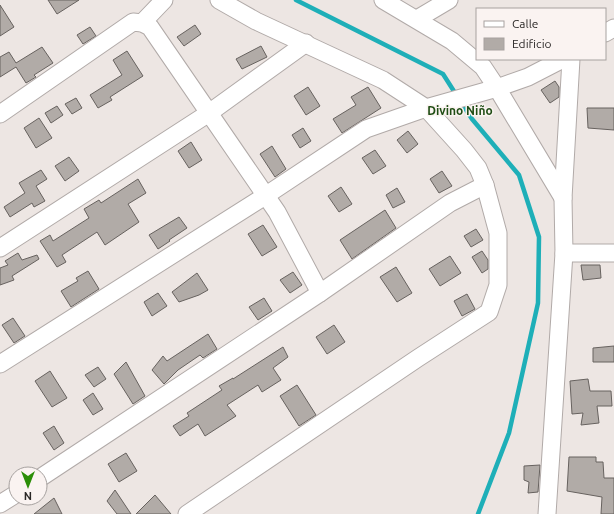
<svg xmlns="http://www.w3.org/2000/svg" width="614" height="514" font-family="Ubuntu,sans-serif">
<style>
.lines{fill:none;stroke-linecap:round;stroke-linejoin:round}
.stream{stroke:#1eafb8;stroke-width:4.5}
.building{fill:#b1aba7;stroke:#67625f}
.street-casing{stroke:#b1aaa8;stroke-width:19}
.street{stroke:#fff;stroke-width:17}
.labels{text-anchor:middle;dominant-baseline:central;stroke-width:3;stroke-linejoin:round;paint-order:stroke}
.neighbourhood-label{font-size:12px;font-weight:bold;fill:#1f4d14;stroke:#faf3f1}
</style>
<rect width="100%" height="100%" fill="#ede6e3"/>
<g class="lines">
<g class="stream">
<path d="M296 0 443 74 457 96"/>
<path d="M461 102 472 119 519 175 539 237 538 303 509 433 478 514"/>
</g>
</g>
<g class="building">
<path d="M48 0H79L57 14Z"/>
<path d="M0 5 14 27 0 36Z"/>
<path d="M195 25 201 34 184 46 177 37Z"/>
<path d="M90 27 96 36 83 44 77 35Z"/>
<path d="M261 46 267 57 242 69 236 59Z"/>
<path d="M42 47 53 63 34 75 36 77 26 83 16 67 0 77V57L9 52 16 63Z"/>
<path d="M127 51 143 76 110 97 112 100 98 108 90 95 122 75 113 60Z"/>
<path d="M555 81 559 87V97L550 103 541 90Z"/>
<path d="M308 87 320 106 306 115 294 96Z"/>
<path d="M368 87 381 108 342 133 333 119 356 105 351 97Z"/>
<path d="M76 98 82 108 72 114 65 104Z"/>
<path d="M57 106 63 115 51 123 45 113Z"/>
<path d="M587 108H614V130L588 128Z"/>
<path d="M39 118 52 138 36 148 24 128Z"/>
<path d="M303 128 311 141 300 148 292 135Z"/>
<path d="M408 131 418 144 407 153 397 140Z"/>
<path d="M191 142 202 160 189 168 178 151Z"/>
<path d="M272 146 286 169 275 177 260 154Z"/>
<path d="M375 150 386 166 373 174 362 158Z"/>
<path d="M69 157 79 171 65 181 55 166Z"/>
<path d="M41 170 47 179 36 186 45 201 34 207 32 203 10 217 4 207 25 193 19 183Z"/>
<path d="M442 171 452 186 439 193 430 179Z"/>
<path d="M138 179 146 193 128 204 139 222 105 245 97 232 62 255 66 262 57 267 40 241 50 235 53 241 89 218 84 209 99 200 101 203Z"/>
<path d="M341 187 352 204 339 212 328 196Z"/>
<path d="M397 188 405 202 393 208 386 195Z"/>
<path d="M385 210 396 228 352 259 340 240Z"/>
<path d="M179 217 187 228 169 240 170 241 158 249 149 235Z"/>
<path d="M263 225 277 247 262 256 248 234Z"/>
<path d="M476 229 483 240 471 247 464 236Z"/>
<path d="M482 251 488 260V269L482 273 472 257Z"/>
<path d="M18 253 22 260 37 255 39 259 12 276 14 280 0 285V268L8 265 5 261Z"/>
<path d="M450 256 461 273 440 286 429 269Z"/>
<path d="M581 265H600L601 278 583 280Z"/>
<path d="M396 267 412 293 397 302 380 277Z"/>
<path d="M88 271 99 289 71 307 61 291 78 281 76 278Z"/>
<path d="M293 272 302 285 290 293 280 280Z"/>
<path d="M197 273 208 290 199 295 179 302 172 292Z"/>
<path d="M158 293 167 306 152 316 144 302Z"/>
<path d="M467 294 475 309 462 316 454 301Z"/>
<path d="M264 298 272 311 258 320 249 307Z"/>
<path d="M13 318 25 336 14 343 2 325Z"/>
<path d="M334 325 345 342 327 354 316 337Z"/>
<path d="M208 334 217 349 203 358 200 355 178 370 164 384 152 370 163 356 167 361Z"/>
<path d="M614 346V362H593V348Z"/>
<path d="M283 347 288 357 273 368 281 380 262 392 258 385 227 405 236 416 205 436 198 424 180 436 173 426 189 416 187 413 222 390 219 386 233 378V379Z"/>
<path d="M126 362 145 396 133 404 114 374Z"/>
<path d="M98 367 106 379 94 387 85 375Z"/>
<path d="M50 371 67 398 52 407 35 381Z"/>
<path d="M588 379 590 391H611L612 406H597L599 423 581 425 583 413 572 414 570 381Z"/>
<path d="M297 385 316 415 299 426 280 396Z"/>
<path d="M93 393 103 409 93 415 83 400Z"/>
<path d="M54 426 64 443 54 450 43 433Z"/>
<path d="M126 453 137 471 119 482 108 464Z"/>
<path d="M569 457H596V462H603L604 478H614V514H601L602 497 567 491Z"/>
<path d="M540 465 538 492 528 493 529 482 524 480V466Z"/>
<path d="M115 490 131 514H117L107 501Z"/>
<path d="M155 495 171 514H136Z"/>
<path d="M54 498 62 514H34Z"/>
</g>
<g class="lines">
<defs>
<g id="street">
<path d="M383 0 452 41 483 67 497 88 563 198"/>
<path d="M417 19 449 0"/>
<path d="M142 23 164 0"/>
<path d="M605 33 614 28"/>
<path d="M0 114 133 22 142 23 150 27 277 212 320 293"/>
<path d="M0 248 209 113 306 43"/>
<path d="M564 253H614"/>
<path d="M0 364 265 196 366 129 426 108 497 88 528 77 563 59"/>
<path d="M40 478 320 293 450 203 485 185"/>
<path d="M0 504 16 494"/>
<path d="M187 514 418 358 489 312 498 285V233L485 185 478 168 464 150 426 108 383 80 256 21 219 0"/>
<path d="M547 514 564 253 563 198 571 59"/>
</g>
</defs>
<use href="#street" class="street-casing"/>
<use href="#street" class="street"/>
</g>
<g class="labels">
<g class="neighbourhood-label">
<text x="460" y="110">Divino Niño</text>
</g>
</g>
<rect x="476" y="8" width="130" height="52" fill="#faf3f1" stroke="#a7a2a0"/>
<rect x="484" y="21" width="20" height="6" fill="#ffffff" stroke="#a7a2a0"/>
<text x="512" y="28" font-size="12" fill="#2b2827">Calle</text>
<rect x="484" y="38" width="20" height="12" fill="#b1aba7" stroke="#a7a2a0"/>
<text x="512" y="48" font-size="12" fill="#2b2827">Edificio</text>
<g transform="translate(28 486) rotate(180)"><circle r="19" fill="#faf3f1" stroke="#a7a2a0"/>
<path d="M0-3L7 15L0 10L-7 15Z" fill="#2b8e07"/>
<text y="-6" font-size="11" font-weight="bold" text-anchor="middle" fill="#2b2827">N</text>
</g>
</svg>
